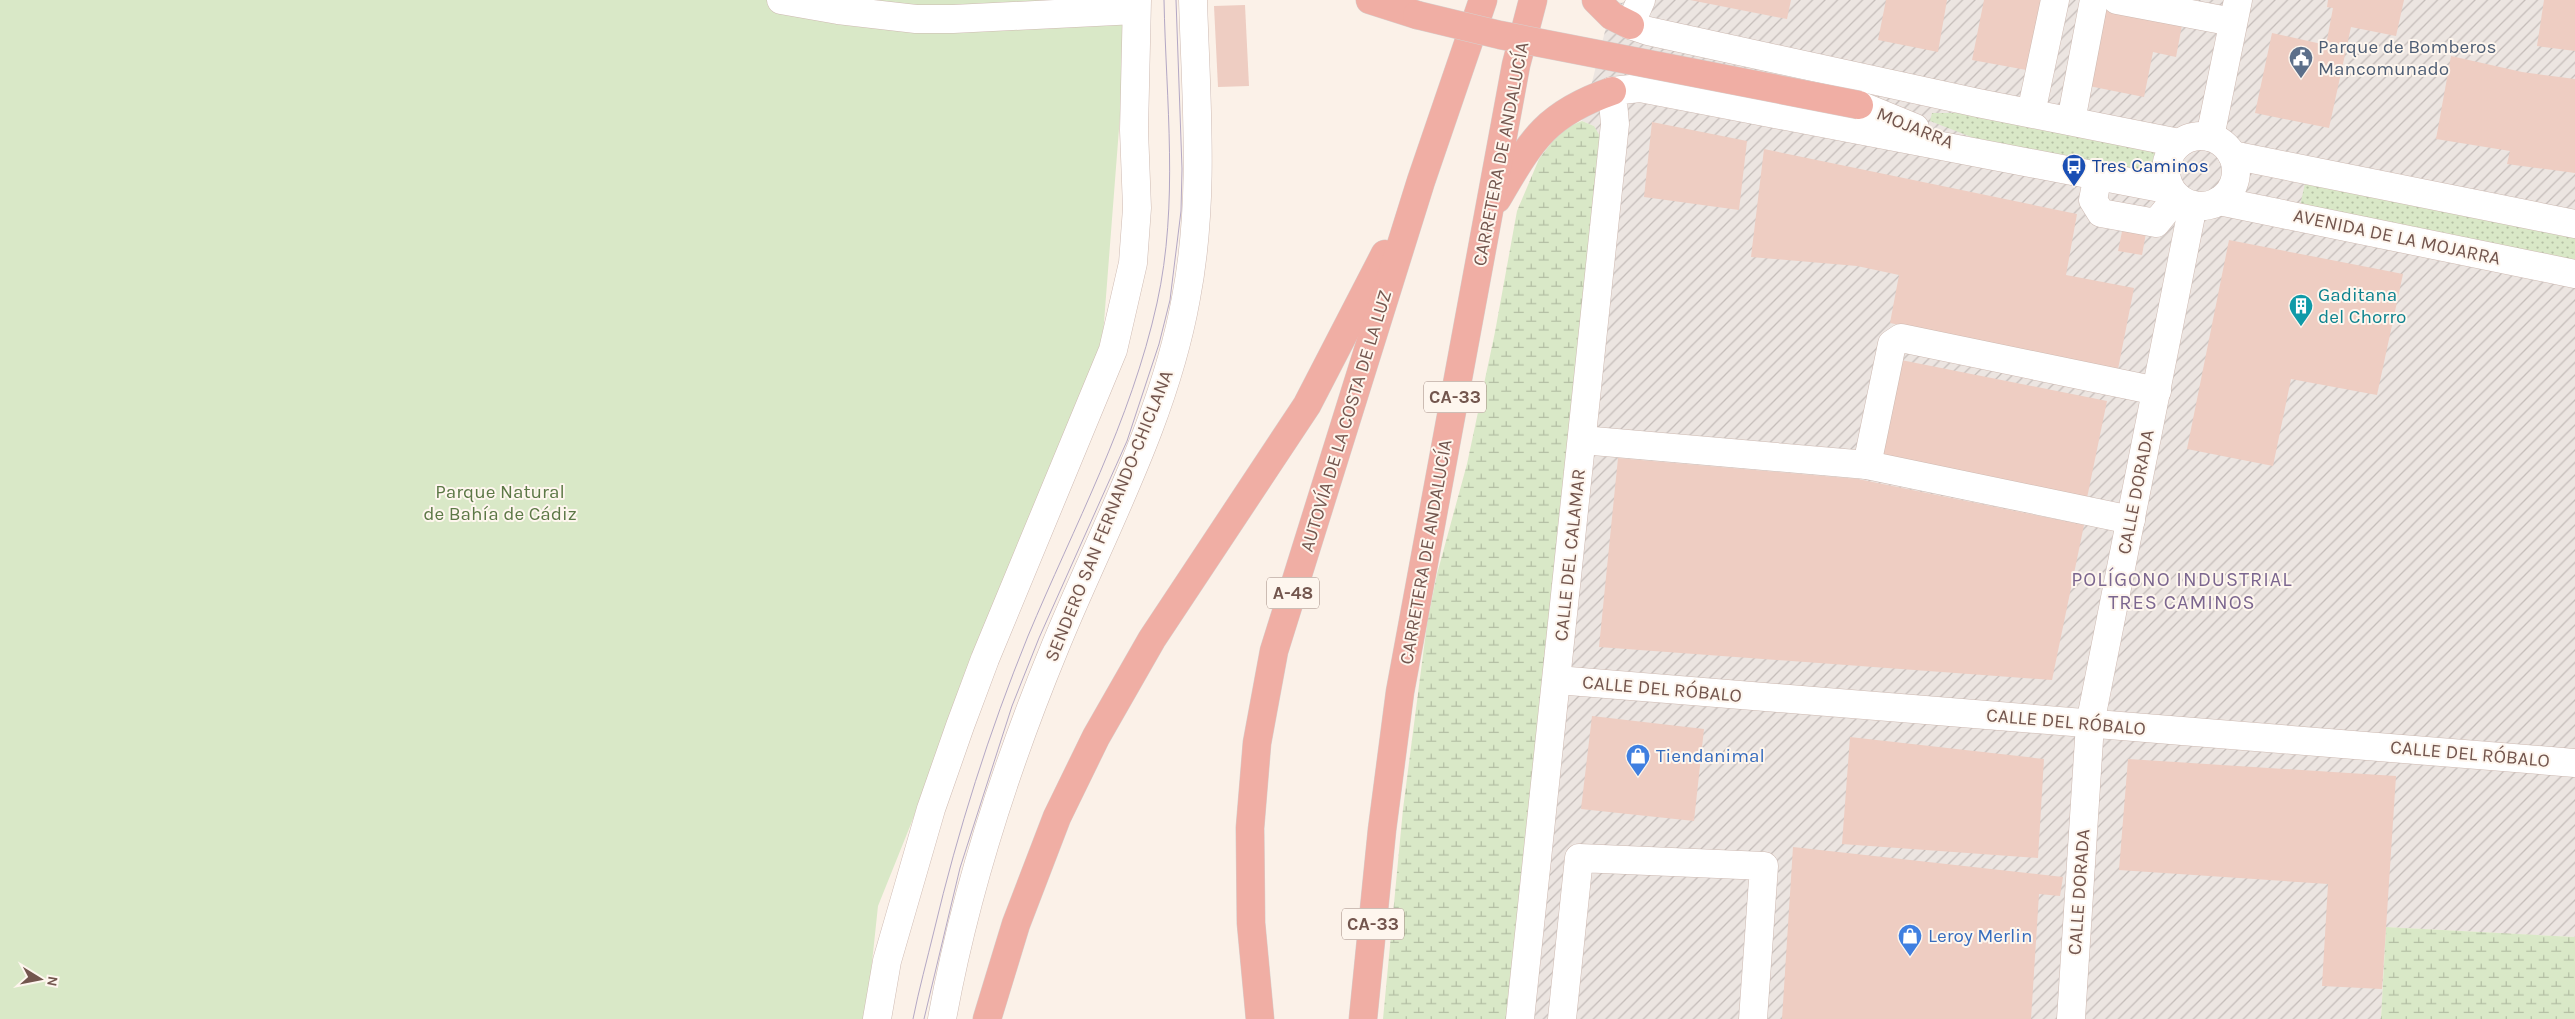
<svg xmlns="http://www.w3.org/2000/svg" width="2575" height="1019" font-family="Karla,sans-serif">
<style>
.industrial{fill:url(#industrial-furrows)}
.grass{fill:url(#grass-dots)}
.wetland{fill:url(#wetland-marsh)}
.park{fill:#d9e8c7}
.building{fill:#eecdc2}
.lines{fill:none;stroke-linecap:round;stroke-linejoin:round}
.minor-casing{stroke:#cebab2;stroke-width:29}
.highway-casing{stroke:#d8d0cd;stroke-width:29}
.minor{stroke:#fff;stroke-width:28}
.highway{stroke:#f0aea4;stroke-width:28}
.tram{stroke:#b3a7c4;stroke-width:1}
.highway-bridge-casing{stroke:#d8d0cd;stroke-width:29;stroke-linecap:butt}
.highway-bridge{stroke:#f0aea4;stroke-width:28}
.labels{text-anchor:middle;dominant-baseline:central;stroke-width:4;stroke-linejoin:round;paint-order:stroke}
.shield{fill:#fef6ee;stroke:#9d867e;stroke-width:1}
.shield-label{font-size:18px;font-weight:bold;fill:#73564e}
.service-label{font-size:19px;fill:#4e5e75;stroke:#fef6ee;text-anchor:start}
.street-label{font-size:19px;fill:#73564e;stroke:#fef6ee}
.transit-label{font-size:19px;fill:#164399;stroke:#fef6ee;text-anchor:start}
.culture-label{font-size:19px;fill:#0d838f;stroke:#fef6ee;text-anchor:start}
.park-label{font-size:19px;fill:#5c7846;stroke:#fef6ee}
.shop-label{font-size:19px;fill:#366cbe;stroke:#fef6ee;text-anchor:start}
.neighbourhood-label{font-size:20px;letter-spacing:1px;fill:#7b668f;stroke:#fef6ee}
</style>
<defs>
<pattern id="industrial-furrows" width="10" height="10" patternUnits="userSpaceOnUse" patternTransform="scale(1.25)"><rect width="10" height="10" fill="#ece5e1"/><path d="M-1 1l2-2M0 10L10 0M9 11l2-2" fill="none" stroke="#c4bcb9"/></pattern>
<pattern id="grass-dots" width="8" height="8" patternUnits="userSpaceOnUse" patternTransform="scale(1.25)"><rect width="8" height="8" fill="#d9e8c7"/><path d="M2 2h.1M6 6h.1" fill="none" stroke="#b4bfa4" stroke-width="1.8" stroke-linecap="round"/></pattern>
<pattern id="wetland-marsh" width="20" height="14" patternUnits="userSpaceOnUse" patternTransform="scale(1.25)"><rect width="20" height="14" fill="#d9e8c7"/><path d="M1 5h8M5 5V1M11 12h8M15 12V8" fill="none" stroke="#b4bfa4"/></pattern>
</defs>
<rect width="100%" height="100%" fill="#fbf1e8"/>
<path class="industrial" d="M1613 0 1622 3 1627 0H2575V937L2386 927 2381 1019H1509L1594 126 1582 121Z"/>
<g class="grass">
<path d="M1932 113H1974L2148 146 2155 152 2156 163 2151 171 2143 175 1992 145 1930 121Z"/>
<path d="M2306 179 2575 233V262L2300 206Z"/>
</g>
<g class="wetland">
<path d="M1582 121 1594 126 1601 138 1509 1019H1383L1403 809 1427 624 1437 574 1467 464 1495 332 1517 211 1539 159 1555 138 1570 126Z"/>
<path d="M2386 927 2575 937V1019H2381Z"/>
</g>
<path class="park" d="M0 0H1129L1102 348 878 906 866 1019H0Z"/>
<g class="building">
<path d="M1690 0H1791L1787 19Z"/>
<path d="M1886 0H1947L1938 52 1878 40Z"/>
<path d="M1984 0H2047L2032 71 1972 60Z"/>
<path d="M2328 0H2404L2396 36 2351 27 2329 128 2255 113 2272 33 2326 45 2333 8 2327 7Z"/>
<path d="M2544 0H2575V51L2537 46Z"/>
<path d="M1245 5 1249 86 1218 87 1214 6Z"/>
<path d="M2105 5 2183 20 2176 57 2153 52 2144 97 2089 86Z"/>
<path d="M2451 56 2522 72 2575 79V173L2507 164 2510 151 2436 139Z"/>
<path d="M1652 122 1747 141 1739 210 1644 197Z"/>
<path d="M1764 149 2077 214 2066 275 2134 288 2118 369 1890 323 1899 275 1857 266 1751 257Z"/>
<path d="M2125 217 2148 222 2142 255 2118 251Z"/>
<path d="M2229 240 2403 274 2377 395 2291 379 2273 466 2187 449Z"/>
<path d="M1896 359 2107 401 2087 498 1876 455Z"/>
<path d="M1618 458 1858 479 2084 525 2052 680 1599 647Z"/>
<path d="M1592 716 1704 729 1694 821 1581 809Z"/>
<path d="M1850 737 2044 759 2038 858 1842 844Z"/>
<path d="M2128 759 2396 776 2382 989 2322 986 2328 884 2119 870Z"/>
<path d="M1793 847 2063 877 2060 896 2039 894 2031 1019H1782Z"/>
</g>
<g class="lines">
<defs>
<g id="minor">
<path d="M781 0 838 10 916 19H953L1136 10"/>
<path d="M1641 0 1630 25 1648 31 1978 103 2179 143"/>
<path d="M2117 0 2233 22"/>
<path d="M1859 105 1915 128"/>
<path d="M2031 113 2055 0"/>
<path d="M2071 121 2094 0"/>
<circle cx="2201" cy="171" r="35"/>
<path d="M2210 137 2238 0"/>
<path d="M2232 155 2575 224"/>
<path d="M2098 175 2093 200 2101 213 2156 223 2177 197"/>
<path d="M2219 201 2575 274"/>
<path d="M1582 440 1867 465 2131 520"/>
<path d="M1867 465 1892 344 1901 338 2157 391"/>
<path d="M1557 680 2575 763"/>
<path d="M877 1019 887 961 931 809 960 726 985 659 1113 350 1133 263 1137 208 1134 130 1137 0"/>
<path d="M942 1019C965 892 1006 766 1055 647 1102 532 1164 421 1186 298 1205 199 1196 100 1193 0"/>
<path d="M1520 1019 1615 124 1612 91 1640 88 2171 190"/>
<path d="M1562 1019 1579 858 1764 866 1753 1019"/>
<path d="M2071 1019 2090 724 2193 205"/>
</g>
<g id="highway">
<path d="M1370 0 1417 15"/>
<path d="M1596 0 1612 16 1630 25"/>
<path d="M1497 199C1531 141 1545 114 1612 91"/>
<path d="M987 1019 1016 924 1057 817 1096 737 1152 639 1307 405 1385 254"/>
<path d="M1260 1019 1251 923 1250 828 1257 743 1274 651 1421 181 1483 0"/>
<path d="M1363 1019 1382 830 1400 692 1516 65 1533 0"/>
</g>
</defs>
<use href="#minor" class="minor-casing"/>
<use href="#highway" class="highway-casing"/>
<use href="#minor" class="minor"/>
<use href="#highway" class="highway"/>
<g class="tram">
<path d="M913 1019C919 989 927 960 934 931 958 830 989 732 1028 636 1074 526 1131 421 1157 303 1179 203 1166 102 1164 0"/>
<path d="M924 1019 960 868 1012 706 1039 638 1127 441 1159 344 1170 300 1181 211 1182 169 1176 0"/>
</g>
<defs>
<path id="highway-bridge" d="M1417 15 1500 35 1859 105"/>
</defs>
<use href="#highway-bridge" class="highway-bridge-casing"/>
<use href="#highway-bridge" class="highway-bridge"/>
</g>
<defs>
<symbol id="civic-pin" viewBox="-11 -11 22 30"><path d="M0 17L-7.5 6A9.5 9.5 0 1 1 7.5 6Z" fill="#5c6f8a" stroke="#fef6ee"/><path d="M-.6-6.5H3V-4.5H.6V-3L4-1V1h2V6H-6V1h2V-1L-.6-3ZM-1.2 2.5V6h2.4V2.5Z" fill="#fff"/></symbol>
<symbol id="bus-pin" viewBox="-11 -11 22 30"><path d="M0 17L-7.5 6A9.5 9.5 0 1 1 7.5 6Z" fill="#1a4fb4" stroke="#fef6ee"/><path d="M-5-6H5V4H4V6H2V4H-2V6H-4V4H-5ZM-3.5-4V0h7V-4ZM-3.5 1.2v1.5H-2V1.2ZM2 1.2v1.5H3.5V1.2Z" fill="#fff"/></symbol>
<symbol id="building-pin" viewBox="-11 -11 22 30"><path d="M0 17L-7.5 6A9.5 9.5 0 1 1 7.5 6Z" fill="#0f9aa8" stroke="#fef6ee"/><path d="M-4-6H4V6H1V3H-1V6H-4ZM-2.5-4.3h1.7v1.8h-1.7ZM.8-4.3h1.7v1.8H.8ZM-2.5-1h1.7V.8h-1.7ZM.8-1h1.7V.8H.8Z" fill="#fff"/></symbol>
<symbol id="shop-pin" viewBox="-11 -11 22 30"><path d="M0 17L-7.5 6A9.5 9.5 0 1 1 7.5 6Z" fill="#3f7fe0" stroke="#fef6ee"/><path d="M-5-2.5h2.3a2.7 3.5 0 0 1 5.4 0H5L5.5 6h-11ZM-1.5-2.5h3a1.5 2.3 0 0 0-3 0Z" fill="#fff"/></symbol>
</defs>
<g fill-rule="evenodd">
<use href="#civic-pin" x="2287" y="44" width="28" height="38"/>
<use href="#bus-pin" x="2060" y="152" width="28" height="38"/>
<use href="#building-pin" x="2287" y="292" width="28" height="38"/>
<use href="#shop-pin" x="1624" y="742" width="28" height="38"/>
<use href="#shop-pin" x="1896" y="922" width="28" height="38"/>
</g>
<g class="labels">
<g class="shield">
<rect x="1424" y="381.5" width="62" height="31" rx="4"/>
<rect x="1267" y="577.5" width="52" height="31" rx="4"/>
<rect x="1342" y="908.5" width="62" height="31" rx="4"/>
</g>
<g class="shield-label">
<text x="1455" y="397">CA-33</text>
<text x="1293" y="593">A-48</text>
<text x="1373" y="924">CA-33</text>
</g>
<g class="service-label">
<text x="2318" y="47">Parque de Bomberos<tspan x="2318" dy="22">Mancomunado</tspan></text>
</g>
<g class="street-label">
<text transform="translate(1915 128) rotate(22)">MOJARRA</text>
<text transform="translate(1501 154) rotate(-79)">CARRETERA DE ANDALUCÍA</text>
<text transform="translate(2397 237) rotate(12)">AVENIDA DE LA MOJARRA</text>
<text transform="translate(1346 421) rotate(-73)">AUTOVÍA DE LA COSTA DE LA LUZ</text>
<text transform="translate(2136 492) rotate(-79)">CALLE DORADA</text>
<text transform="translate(1109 516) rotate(-68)">SENDERO SAN FERNANDO-CHICLANA</text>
<text transform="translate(1426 552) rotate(-80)">CARRETERA DE ANDALUCÍA</text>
<text transform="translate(1570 555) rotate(-84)">CALLE DEL CALAMAR</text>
<text transform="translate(1662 689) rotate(5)">CALLE DEL RÓBALO</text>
<text transform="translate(2066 722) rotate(5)">CALLE DEL RÓBALO</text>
<text transform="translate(2470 754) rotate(5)">CALLE DEL RÓBALO</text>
<text transform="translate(2079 892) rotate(-86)">CALLE DORADA</text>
</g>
<g class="transit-label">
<text x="2092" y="166">Tres Caminos</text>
</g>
<g class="culture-label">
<text x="2318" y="295">Gaditana<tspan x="2318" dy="22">del Chorro</tspan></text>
</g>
<g class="park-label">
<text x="500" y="492">Parque Natural<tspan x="500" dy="22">de Bahía de Cádiz</tspan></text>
</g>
<g class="shop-label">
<text x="1656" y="756">Tiendanimal</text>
<text x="1928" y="936">Leroy Merlin</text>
</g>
<g class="neighbourhood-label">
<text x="2182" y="579">POLÍGONO INDUSTRIAL<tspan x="2182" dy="23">TRES CAMINOS</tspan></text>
</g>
</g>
<g transform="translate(40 979) rotate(100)" stroke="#fef6ee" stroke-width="4" paint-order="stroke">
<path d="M0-4L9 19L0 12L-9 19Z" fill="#73564e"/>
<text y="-8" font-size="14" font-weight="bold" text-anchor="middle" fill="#73564e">N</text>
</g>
</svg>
